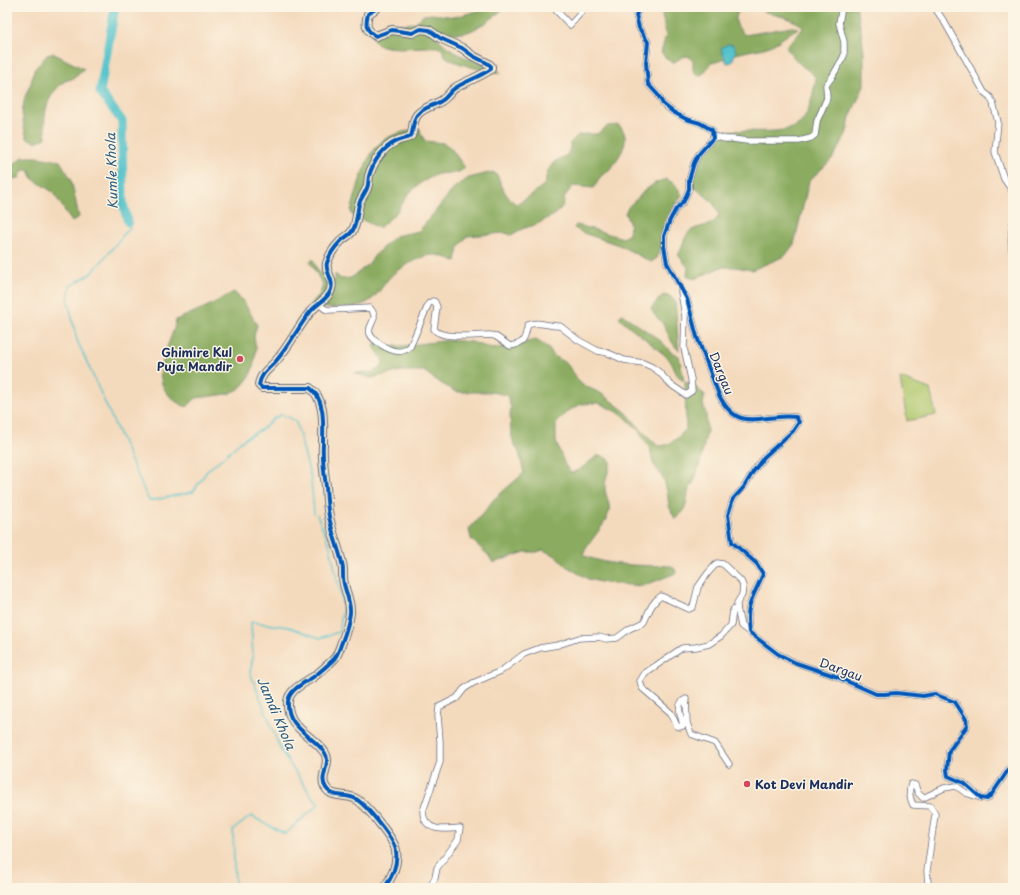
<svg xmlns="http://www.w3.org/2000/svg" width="1020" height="895" font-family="'Playpen Sans',sans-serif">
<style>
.green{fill:#afc86d;stroke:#657c66}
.forest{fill:#8bac60;stroke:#536e5f}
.water{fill:#55c3cb;stroke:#387994}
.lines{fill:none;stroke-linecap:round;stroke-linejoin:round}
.stream{stroke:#55c3cb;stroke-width:1.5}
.river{stroke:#55c3cb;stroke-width:9}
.street-casing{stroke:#676b7f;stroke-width:7}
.secondary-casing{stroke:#676b7f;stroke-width:10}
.street{stroke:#fff;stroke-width:5.5}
.secondary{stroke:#f7e8c3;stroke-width:8}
.cycleway-casing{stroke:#fcf5e5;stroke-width:6}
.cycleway{stroke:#0057b8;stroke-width:4}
.poi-dot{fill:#d1495b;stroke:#fcf5e5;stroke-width:1.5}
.labels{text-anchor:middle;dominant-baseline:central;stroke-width:3;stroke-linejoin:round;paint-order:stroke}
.poi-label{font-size:12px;font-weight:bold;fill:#1b2f5e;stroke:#fcf5e5;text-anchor:end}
.street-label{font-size:12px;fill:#1b2f5e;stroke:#fcf5e5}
.water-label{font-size:13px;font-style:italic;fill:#2c5b7f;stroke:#fcf5e5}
</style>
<rect width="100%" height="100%" fill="#fcf5e5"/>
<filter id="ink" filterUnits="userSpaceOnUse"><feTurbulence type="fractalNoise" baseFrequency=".025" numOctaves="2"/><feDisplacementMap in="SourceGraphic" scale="8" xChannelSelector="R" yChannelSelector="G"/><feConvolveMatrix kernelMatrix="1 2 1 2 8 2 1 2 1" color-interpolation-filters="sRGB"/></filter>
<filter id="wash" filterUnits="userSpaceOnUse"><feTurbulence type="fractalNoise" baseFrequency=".012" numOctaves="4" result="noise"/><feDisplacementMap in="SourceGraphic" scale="16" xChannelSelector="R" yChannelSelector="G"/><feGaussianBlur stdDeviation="0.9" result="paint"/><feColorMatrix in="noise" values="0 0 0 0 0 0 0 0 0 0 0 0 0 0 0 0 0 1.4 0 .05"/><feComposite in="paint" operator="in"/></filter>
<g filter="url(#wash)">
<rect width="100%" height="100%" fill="#f4dabd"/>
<path class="green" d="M900 378 930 389 936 415 907 421Z"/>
<g class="forest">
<path d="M479 7H502L503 9C495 17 474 32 463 33 453 34 445 31 435 35 441 44 459 55 469 59 480 63 493 65 501 73 489 72 455 64 446 57 444 55 443 52 442 49L437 47C423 46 384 52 375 42 373 40 373 36 372 33L384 27 391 25 414 23 424 15 432 14 455 17 477 11 480 10Z"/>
<path d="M664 7H742C732 18 735 25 745 35L792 27 799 28C788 33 779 42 770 46 760 50 750 50 740 53 729 55 724 61 711 63L704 73 699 76 695 74 693 69V61L688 56 682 57 673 63 668 60 661 53 666 35 662 14Z"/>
<path d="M764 7H857V13L861 30 864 52V86L850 117 847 132 840 146 832 159 809 181 794 244 785 256 752 270 735 267H721L694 279 687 275 688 267 678 255C684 247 683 235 692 230 703 224 713 228 719 215 715 200 704 196 693 186 693 167 710 146 721 131 742 129 780 136 798 125 809 118 814 90 816 78 811 72 806 69 801 65 795 60 792 54 787 49V45C792 40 801 34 803 26 796 21 785 17 776 15 770 13 766 13 761 9Z"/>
<path d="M52 53 84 69C81 72 78 75 74 78 72 79 68 80 65 81 46 95 42 116 46 138L35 142 27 138 24 128 22 112 25 97 31 83 34 70 47 55Z"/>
<path d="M619 125C633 139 620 156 610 169 607 172 603 174 600 177 598 181 596 185 594 188L573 186 565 196 563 205 556 214 537 224 522 229 511 235 505 233 467 236 459 247 456 261C449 259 439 254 432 255 423 255 397 269 391 276 382 285 378 297 366 303 353 310 323 308 308 307L320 294 323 285 310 262 313 259 316 267 329 283 335 281V274L341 279 351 278 369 264 375 255 395 236 419 231 456 186 469 178 493 172 497 175C502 186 505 197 516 204 528 199 534 192 545 184L547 172 554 162 567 155 570 149V143L578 135 585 134H597L608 126Z"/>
<path d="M420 129 421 134 425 141 443 143 451 148 465 168 459 172 437 174 422 182 409 193 397 212 379 228 352 215 351 211C358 189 362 163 378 145 386 135 408 130 420 129Z"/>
<path d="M23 157H37L60 161 71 179 79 217 72 222 53 192 33 179 29 170H23L19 178 12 179 9 168Z"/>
<path d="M666 179 675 184 682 195 666 218 662 233 664 241 657 258 651 262 619 245 583 233 574 228 576 225C592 228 607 234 623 238L629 234 630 225 625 213 629 206 639 197 644 191 655 183Z"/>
<path d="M234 292 244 302 257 325 254 336 256 348 255 357 253 368 248 379 239 389 228 394 196 398 187 407C178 404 173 400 167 393 150 371 172 343 176 320L208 306Z"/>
<path d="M663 295 670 296 675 301 679 350C671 345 668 331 662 323 658 318 653 315 651 308Z"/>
<path d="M622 314 661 341 671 352 679 356 684 381C672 373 676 366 667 357L622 320 619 317Z"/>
<path d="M451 340 472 342 492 349 536 340 547 347 554 356 567 364 581 384 602 394 626 412 642 431 658 446C671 446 678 438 686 429L685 382 693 385 705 395 703 404 706 414 707 431 699 467 694 481 688 492 687 500 684 511 675 519 669 506 667 491 664 480 653 463 650 449 639 431 622 414 599 403 581 404 568 411 556 423V442L565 465 571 473 579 470 597 456H603L611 461C609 470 605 479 605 488 605 496 611 504 609 512 605 527 588 541 583 555 611 567 642 565 672 566L675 569 676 573 643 586 605 583 588 579 566 566 556 556 543 550 537 552H525L493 563 489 556 471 539 469 529 485 511 493 500 524 473 519 452 514 444 511 433 510 415 511 408 507 395 491 392H456L437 381 424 371H401L371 378 354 373C369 371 370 376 383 365L382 359 374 346 377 342 387 346H402Z"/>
</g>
<path class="water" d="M728 44 733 45 736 50 732 62 727 63 723 54 721 48Z"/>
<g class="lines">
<g class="stream">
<path d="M130 227 92 273 70 286 68 301 77 340 149 501 193 492 207 471 244 439 264 428 273 419 281 415 289 417 296 422 311 479 314 513"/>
<path d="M235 888 233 830 251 816 285 834 319 804 311 795 281 751 250 672 253 657 251 622 289 627 320 638 339 632 343 606 330 546 317 515"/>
</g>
<path class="river" d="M115 7 100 92 122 121 123 204 128 222"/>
</g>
</g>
<g filter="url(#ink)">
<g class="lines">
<defs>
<g id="street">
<path d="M553 7 570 25 579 15 584 7"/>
<path d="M640 7 636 15 639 28 648 42 646 63 648 84 658 95 663 104 673 112 686 119 700 123 712 130 713 138 698 155 694 163 689 180V189L684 201 676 209 670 220 664 236V246L667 263 687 299 697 337 719 395C739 436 764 412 796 417L799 422 793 431 764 457 753 472 744 487 733 499 728 515 732 542 757 564 763 574C753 598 745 604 749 632L778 654 796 663 835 676 876 694H885L896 693 923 696 934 694 955 702 966 719 967 726 949 751 947 770 948 776 964 783 981 798 987 799 992 794 1013 763"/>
<path d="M935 7V8L945 23 979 83 984 92 990 97 993 103 998 122 995 152 1004 179 1013 192"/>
<path d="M713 138 718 137 725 139H732L747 141H799L811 138 815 135 817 121 827 98 826 85 832 77 844 56V42L839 23 842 7"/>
<path d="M1013 223C1011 234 1010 244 1013 255"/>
<path d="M319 304 325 309 329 310 370 308C381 320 366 324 370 334 373 341 388 350 396 351 401 352 407 350 410 347L429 303 433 301 435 302 437 307 434 329C441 340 477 335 490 335L495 336 510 346C527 343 524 338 528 325 539 320 549 327 560 326L578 340 598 351 608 353 624 360 643 363 652 367 659 372 670 384 686 395 692 391 691 379 684 348 685 316 681 292"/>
<path d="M729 764 715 743 691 734 687 723 686 699C674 704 682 717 683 726L680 727 677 726 671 713 642 688 640 681 645 673 682 648 696 647 709 644 721 636 731 625 733 610 737 608"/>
<path d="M429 888 435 878 437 868 458 840 460 828C445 830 423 832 423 811L440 762V741L438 716 439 707 457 698 464 689 473 683 501 671 524 654 540 648 558 645 579 638 599 637 606 639 617 638 629 629 644 622C649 612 651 603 661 596L689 609 693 607 698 587 708 573 717 563 723 564 741 581 743 586 742 595 737 603V608L741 626 749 632"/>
<path d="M932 888 928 883 927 871 935 814 930 806 913 805C910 798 908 792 911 784L915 785 918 793 923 798 944 788 956 786 966 793 981 798"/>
</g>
<path id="secondary" d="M378 7 368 14C365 25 366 31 376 36L392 30 412 33 421 29 429 30 440 38 462 48 473 56 487 63 491 66V69C480 77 466 81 455 88 449 92 447 98 441 101 433 106 422 108 417 115 412 122 414 129 411 136 406 139 401 139 397 141 383 147 373 162 369 176 368 180 369 184 367 188 365 194 361 197 359 204 357 212 357 222 353 230 350 236 344 237 340 242 335 247 329 256 327 263 324 272 336 280 330 292 326 300 317 304 311 311 298 327 290 345 276 361 270 368 260 374 259 385L262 388H310C326 399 323 427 323 444 322 459 324 472 326 486 327 500 327 512 331 525 334 538 339 550 342 563 344 569 342 577 344 584 346 593 351 604 350 613 349 622 345 634 342 642 340 647 338 655 334 659 329 664 322 670 316 675 307 682 290 688 288 701 286 728 313 735 325 753 332 764 318 777 326 788 333 799 347 793 356 799 366 805 395 840 396 851 398 864 392 878 384 888"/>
</defs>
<use href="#street" class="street-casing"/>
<use href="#secondary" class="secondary-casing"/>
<use href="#street" class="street"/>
<use href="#secondary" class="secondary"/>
<defs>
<g id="cycleway">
<path d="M378 7 368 14C365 25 366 31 376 36L392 30 412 33 421 29 429 30 440 38 462 48 473 56 487 63 491 66V69C480 77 466 81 455 88 449 92 447 98 441 101 433 106 422 108 417 115 412 122 414 129 411 136 406 139 401 139 397 141 383 147 373 162 369 176 368 180 369 184 367 188 365 194 361 197 359 204 357 212 357 222 353 230 350 236 344 237 340 242 335 247 329 256 327 263 324 272 336 280 330 292 326 300 317 304 311 311 298 327 290 345 276 361 270 368 260 374 259 385L262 388H310C326 399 323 427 323 444 322 459 324 472 326 486 327 500 327 512 331 525 334 538 339 550 342 563 344 569 342 577 344 584 346 593 351 604 350 613 349 622 345 634 342 642 340 647 338 655 334 659 329 664 322 670 316 675 307 682 290 688 288 701 286 728 313 735 325 753 332 764 318 777 326 788 333 799 347 793 356 799 366 805 395 840 396 851 398 864 392 878 384 888"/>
<path d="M640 7 636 15 639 28 648 42 646 63 648 84 658 95 663 104 673 112 686 119 700 123 712 130 713 138 698 155 694 163 689 180V189L684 201 676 209 670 220 664 236V246L667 263 687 299 697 337 719 395C739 436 764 412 796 417L799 422 793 431 764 457 753 472 744 487 733 499 728 515 732 542 757 564 763 574C753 598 745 604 749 632L778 654 796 663 835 676 876 694H885L896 693 923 696 934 694 955 702 966 719 967 726 949 751 947 770 948 776 964 783 981 798 987 799 992 794 1013 763"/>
</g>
</defs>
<use href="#cycleway" class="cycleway-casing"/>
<use href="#cycleway" class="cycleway"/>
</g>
</g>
<g class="poi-dot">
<circle cx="240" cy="359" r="4"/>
<circle cx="747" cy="784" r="4"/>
</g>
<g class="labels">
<g class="poi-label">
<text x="232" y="352">Ghimire Kul<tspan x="232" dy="14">Puja Mandir</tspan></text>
<text x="755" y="784" text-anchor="start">Kot Devi Mandir</text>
</g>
<g class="street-label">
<text transform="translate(722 373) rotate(68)">Dargau</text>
<text transform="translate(841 669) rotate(20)">Dargau</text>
</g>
<g class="water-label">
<text transform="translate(111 171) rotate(-92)">Kumle Khola</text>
<text transform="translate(277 713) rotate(67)">Jamdi Khola</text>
</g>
</g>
<rect width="1020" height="895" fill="none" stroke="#fcf5e5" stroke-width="24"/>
</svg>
